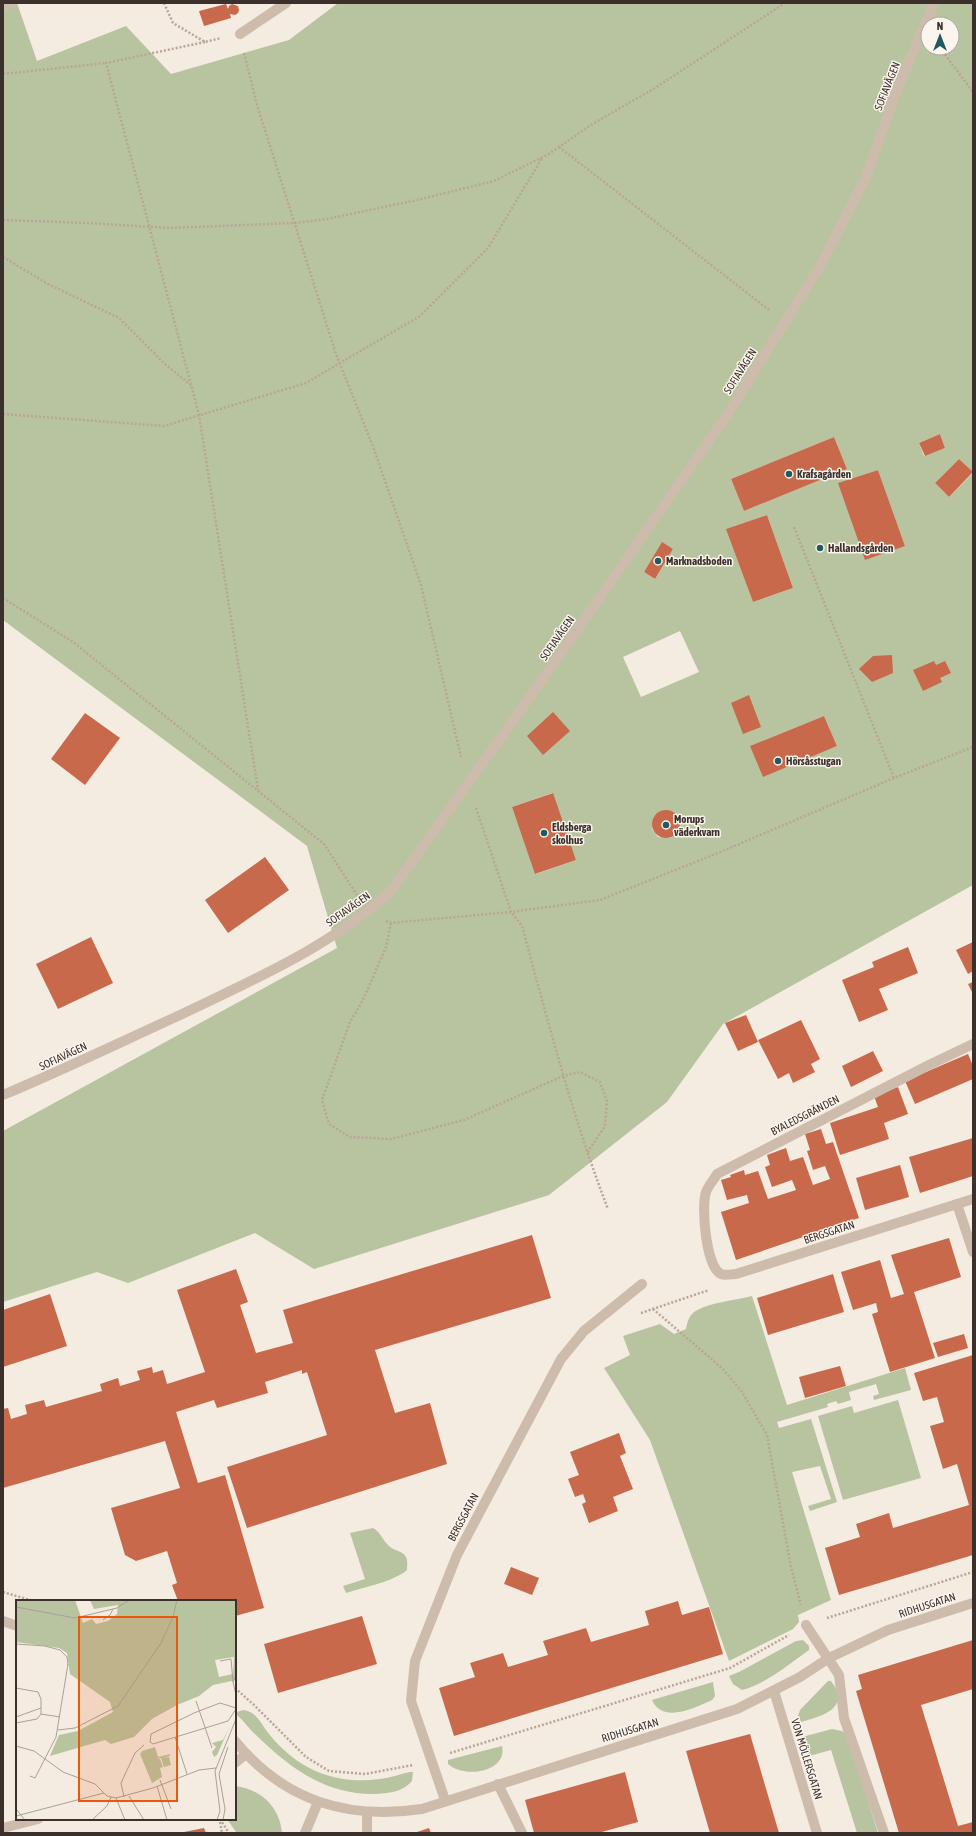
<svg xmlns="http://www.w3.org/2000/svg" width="976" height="1836" font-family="'Asap Condensed',sans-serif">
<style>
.green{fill:#b8c4a0;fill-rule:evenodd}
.building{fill:#c8694b}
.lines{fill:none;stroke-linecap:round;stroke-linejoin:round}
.path{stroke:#b9a596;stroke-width:2.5;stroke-dasharray:2 2;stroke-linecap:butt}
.minor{stroke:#cdbbac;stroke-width:10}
.poi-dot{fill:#1f5a5e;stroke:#fbf5ee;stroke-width:1.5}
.labels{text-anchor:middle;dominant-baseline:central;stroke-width:3;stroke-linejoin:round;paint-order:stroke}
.street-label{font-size:11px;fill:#3b302b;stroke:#fbf5ee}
.poi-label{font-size:11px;font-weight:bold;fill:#3b302b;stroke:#fbf5ee;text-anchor:start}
.inset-road{fill:none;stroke:#aaa098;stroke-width:1}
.view{fill:#e8590c;fill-opacity:0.15;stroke:#e8590c;stroke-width:2}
.inset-edge{fill:none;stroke:#3b302b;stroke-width:2}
</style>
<rect width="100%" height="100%" fill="#f4ebe1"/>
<g class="green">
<path d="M3 3H17L37 61 126 26 171 74 289 40 338 3H973V885L723 1024 667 1102 549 1195 314 1269 255 1233 128 1283 97 1272 3 1302V1131L337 948 307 846 3 620ZM928 24H952V48H928ZM940 434 945 448 924 456 919 443ZM834 437 847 469 744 511 731 479ZM959 459 973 473 949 497 935 483ZM878 470 905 546 839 483ZM767 515 793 588 753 602 727 529ZM662 543 673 549 655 579 644 572ZM680 631 699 672 641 697 623 657ZM824 716 837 746 763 776 751 746ZM552 793 576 860 536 874 512 807ZM661 811H672L680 822 679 831 670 838 658 837 652 829 653 818Z"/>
<path d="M752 1296 787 1405 905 1368 911 1390 874 1400 873 1396 879 1394 876 1384 849 1392 851 1400 838 1404 836 1401 827 1404 828 1407 777 1422 779 1428 811 1419 837 1502 810 1511 808 1506 831 1499 820 1466 792 1472 831 1600 798 1615 799 1622 793 1629 729 1661 650 1440 604 1368 630 1355 623 1336 660 1324 674 1334 686 1329C687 1323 689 1316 694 1312 707 1303 736 1300 752 1296Z"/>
<path d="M898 1400 921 1478 843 1500 818 1416 852 1406 854 1413Z"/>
<path d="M373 1528C380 1531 383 1541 390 1547 395 1551 403 1551 406 1557 408 1561 407 1566 407 1570 393 1582 364 1587 346 1593L343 1586 365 1579 350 1533Z"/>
<path d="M803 1640 809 1646V1650C789 1664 766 1684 742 1690L733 1684 729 1676 739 1672 796 1641Z"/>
<path d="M828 1681H831C851 1708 823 1716 801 1722L798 1716 800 1710Z"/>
<path d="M713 1682 715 1696 712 1700C694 1708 663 1724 652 1700Z"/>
<path d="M243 1710C256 1711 262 1725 269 1734 298 1770 335 1785 380 1779 390 1778 400 1774 410 1772H413L412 1781C402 1792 391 1793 376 1794 326 1795 291 1769 256 1735 249 1729 244 1721 237 1715V1712Z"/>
<path d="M832 1729 842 1731 847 1735 878 1833H857L831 1750 809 1756 802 1737Z"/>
<path d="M502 1746C508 1772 464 1779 448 1764V1760Z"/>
<path d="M235 1786C261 1789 280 1807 282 1833H237L236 1832 227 1819H235Z"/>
</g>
<g class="building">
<path d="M226 4 228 9 229 6 232 4 238 6 239 10 238 13 235 15 230 14 231 18 204 26 199 11Z"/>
<path d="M940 434 945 448 925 456 919 443Z"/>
<path d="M834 437 847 469 744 511 731 479Z"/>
<path d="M959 459 973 472 949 497 935 483Z"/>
<path d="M878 470 905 546 865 560 838 483Z"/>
<path d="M767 515 793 588 753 602 726 529Z"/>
<path d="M662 542 673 549 655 579 644 572Z"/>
<path d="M892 655 893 673 872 682 859 669 873 656Z"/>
<path d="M934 661 936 665 945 661 951 673 940 678 942 682 923 691 913 670Z"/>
<path d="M749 695 761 727 743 734 731 703Z"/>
<path d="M553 712 570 731 543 755 527 736Z"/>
<path d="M85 713 120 738 85 785 51 759Z"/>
<path d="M824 716 837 746 763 777 750 746Z"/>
<path d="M553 793 576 860 535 874 512 807Z"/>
<circle cx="666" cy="824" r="14"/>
<path d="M265 857 289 890 228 933 205 900Z"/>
<path d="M91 937 113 983 58 1009 36 964Z"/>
<path d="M973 942V971L968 974 956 950Z"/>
<path d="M908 947 918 973 879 989 888 1010 859 1022 842 980 874 967 872 962Z"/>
<path d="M973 982V994L968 984Z"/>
<path d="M746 1015 758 1042 738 1051 725 1023Z"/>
<path d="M801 1020 820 1059 811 1064 815 1072 793 1083 789 1073 778 1079 758 1040Z"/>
<path d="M873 1051 883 1071 851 1087 842 1066Z"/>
<path d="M968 1054 973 1066V1079L915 1104 905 1081Z"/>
<path d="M898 1087 908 1114 884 1123 889 1139 840 1155 830 1123 878 1107 874 1096Z"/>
<path d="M821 1129 826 1144 833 1142 859 1218 736 1260 721 1212 749 1203 747 1195 727 1200 721 1180 731 1177 730 1175 744 1170 745 1175 758 1171 768 1199 796 1190 792 1180 772 1187 765 1167 770 1165 767 1155 786 1148 790 1161 803 1157 813 1185 830 1179 825 1166 813 1170 807 1151 810 1150 805 1134Z"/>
<path d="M973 1138V1176L920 1193 909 1157Z"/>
<path d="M900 1165 909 1197 865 1210 856 1178Z"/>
<path d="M532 1235 551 1298 375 1350 395 1413 430 1403 447 1464 247 1528 227 1467 327 1435 307 1372 302 1374V1370L265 1382 268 1393 217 1408 214 1400 176 1412 198 1483 225 1475 264 1608 235 1616V1601H178L172 1585 177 1583 167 1551 136 1561 125 1555 111 1508 180 1488 165 1441 3 1488V1409L8 1408 11 1419 27 1414 25 1405 44 1400 46 1407 102 1391 100 1384 118 1378 120 1386 140 1380 137 1371 152 1367 153 1373 163 1370 167 1384 205 1372 177 1290 236 1269 248 1302 240 1305 256 1353 293 1343 283 1310Z"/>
<path d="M949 1238 961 1277 914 1292 935 1358 890 1372 872 1314 878 1312 876 1303 853 1310 841 1272 880 1260 891 1298 904 1294 891 1255Z"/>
<path d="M833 1274 844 1312 768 1335 757 1298Z"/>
<path d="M50 1294 67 1346 3 1367V1310Z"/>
<path d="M964 1334 968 1348 938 1357 933 1343Z"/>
<path d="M973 1355V1555L839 1595 825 1548 860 1537 856 1524 889 1513 893 1528 969 1505 957 1464 943 1469 930 1426 944 1422 937 1397 923 1401 914 1373Z"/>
<path d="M840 1366 846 1386 805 1398 799 1377Z"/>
<path d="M619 1433 626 1453 620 1456 633 1489 613 1497 618 1511 589 1523 582 1504 586 1502 583 1494 575 1497 568 1479 579 1475 570 1452Z"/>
<path d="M511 1567 539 1578 532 1595 504 1584Z"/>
<path d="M678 1601 682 1615 709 1607 723 1654 454 1736 439 1688 475 1677 470 1663 503 1653 508 1667 548 1655 543 1641 586 1628 591 1642 649 1625 645 1611Z"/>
<path d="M362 1616 377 1664 278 1693 264 1644Z"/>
<path d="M973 1640V1689L921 1705 958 1826 973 1822V1833H899L856 1691 862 1689 858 1675Z"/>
<path d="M750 1734 779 1833H710L686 1751Z"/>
<path d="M625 1772 638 1822 598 1833H534L525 1800Z"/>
<path d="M204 1828 206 1833H184V1832Z"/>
<path d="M429 1828 431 1833H414Z"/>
</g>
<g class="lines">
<g class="path">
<path d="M164 3 173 23 205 42 221 38"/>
<path d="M205 42 106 63 199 415 258 790"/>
<path d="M940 48 973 92"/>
<path d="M244 53 257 105 336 354 374 449 421 585 461 757"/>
<path d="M3 74 106 63"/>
<path d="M559 147 769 310"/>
<path d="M3 220 88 223 169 228 294 223 327 219 417 200 494 181 547 155 594 123 655 88 785 3"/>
<path d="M3 257 48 284 119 318 166 365 192 386"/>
<path d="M3 414 164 426 306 383 420 316 488 248 542 158"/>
<path d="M794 527 894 778"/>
<path d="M3 598 73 642 324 844 357 895"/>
<path d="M476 808 511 912 600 900 718 853 894 778 973 747"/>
<path d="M386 921 391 923 511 912 522 926C548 1021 572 1116 608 1209"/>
<path d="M391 923 386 947 363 1000 350 1022 322 1100 329 1124 350 1137 391 1139 464 1120 563 1076 580 1072 600 1082 607 1101 605 1126 587 1153"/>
<path d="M653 1309 723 1369 742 1392 767 1435 791 1567 801 1605"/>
<path d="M641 1313 709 1290"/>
<path d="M3 1592 33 1601"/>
<path d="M827 1618 973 1572"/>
<path d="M235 1688 254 1705 306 1757 329 1771 365 1774 413 1765"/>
<path d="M450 1753 730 1668 789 1635"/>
<path d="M220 1819 229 1833"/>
<path d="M220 1822 222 1833"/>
</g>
<g class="minor">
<path d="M3 6 12 3"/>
<path d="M240 34 286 3"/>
<path d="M973 1044 929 1065 717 1174C714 1180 708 1186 706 1192 701 1207 706 1267 721 1274 725 1276 732 1274 736 1274L973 1199"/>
<path d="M3 1095C63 1070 121 1042 180 1015 253 980 330 947 391 891L552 666 729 412 820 266 865 179 897 90 934 3"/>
<path d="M957 1204 973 1252"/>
<path d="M3 1621 17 1626"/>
<path d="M806 1625 839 1675 844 1718 884 1833"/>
<path d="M774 1691 817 1833"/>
<path d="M235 1741C284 1801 347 1820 422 1809L737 1709 800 1677 829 1658 888 1630 973 1603"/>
<path d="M235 1763 246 1754"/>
<path d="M498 1784 522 1833"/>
<path d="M445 1800 411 1701 415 1661 457 1555 561 1359 584 1331 642 1284"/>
<path d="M367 1813V1833"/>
<path d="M3 1828 38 1819"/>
<path d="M305 1833 318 1802"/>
</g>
</g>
<g class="poi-dot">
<circle cx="789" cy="474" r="4"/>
<circle cx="820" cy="548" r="4"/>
<circle cx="658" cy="561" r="4"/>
<circle cx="778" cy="761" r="4"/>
<circle cx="666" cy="825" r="4"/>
<circle cx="544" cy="833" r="4"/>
</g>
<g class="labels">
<g class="street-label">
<text transform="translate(887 86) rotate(-68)">SOFIAVÄGEN</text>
<text transform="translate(740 371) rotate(-58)">SOFIAVÄGEN</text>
<text transform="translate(557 638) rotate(-55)">SOFIAVÄGEN</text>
<text transform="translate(348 909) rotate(-35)">SOFIAVÄGEN</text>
<text transform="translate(63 1056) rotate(-25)">SOFIAVÄGEN</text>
<text transform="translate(805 1115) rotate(-27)">BYALEDSGRÄNDEN</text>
<text transform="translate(829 1232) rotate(-18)">BERGSGATAN</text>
<text transform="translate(463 1517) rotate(-62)">BERGSGATAN</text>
<text transform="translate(927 1605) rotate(-18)">RIDHUSGATAN</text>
<text transform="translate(630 1730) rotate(-17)">RIDHUSGATAN</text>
<text transform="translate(807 1759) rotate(73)">VON MÖLLERSGATAN</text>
</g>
<g class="poi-label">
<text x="797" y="474">Krafsagården</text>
<text x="828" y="548">Hallandsgården</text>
<text x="666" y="561">Marknadsboden</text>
<text x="786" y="761">Hörsåsstugan</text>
<text x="674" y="819">Morups<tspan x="674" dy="13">väderkvarn</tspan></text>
<text x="552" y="827">Eldsberga<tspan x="552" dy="13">skolhus</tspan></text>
</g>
</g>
<g transform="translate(16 1600)">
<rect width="220" height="220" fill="#f4ebe1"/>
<path d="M0 0H59L67 23 76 19 80 24 92 21 101 14 102 5 78 9 74 0H220V80L197 85 183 96 161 105 136 119 118 137 95 144 89 140 34 156 43 135 62 131 97 112 94 102 54 74 51 53 43 48 0 42ZM218 57 217 74 203 77 199 60ZM214 126 201 155 198 157 196 152 200 147 196 143 207 140ZM139 147 142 157 154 154V156L146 158 153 157 155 165 148 167 145 158 141 159H144L147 167 144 168 146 177 136 183 124 154 126 151Z" fill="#b8c4a0" fill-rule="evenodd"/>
<path class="inset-road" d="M0 7 59 18 101 8 113 0M87 20 94 15 97 9M0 44 29 46 44 50 51 57 52 65M204 61 215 59 217 82M220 75 217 82 220 95M0 88 22 92 25 99V114M180 101 196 148M220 108 204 103 178 113 135 134 134 142 137 144 212 121 220 109M0 117 25 108M0 123 21 119 25 114 44 117M42 130 59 128 102 106 145 43 157 17 161 0M159 137 171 174M0 146 18 151 47 172 79 184 91 196 100 198 137 188 183 170 200 168M14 176 19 178 40 137 52 64M144 180 155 209M141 186 151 220M113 196 128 220M108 197 105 183 119 153 128 145M100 198 109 220M0 209 9 220M0 216 88 193M76 220 91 206 95 197M201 220 204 211 199 171 220 119M207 220 209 209 203 174 212 147"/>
<path class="view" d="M63 17H161V201H63Z"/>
<rect width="220" height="220" class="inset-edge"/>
</g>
<rect width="976" height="1836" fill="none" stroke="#3b302b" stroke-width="8"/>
<g transform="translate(940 36)"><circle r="19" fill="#fbf5ee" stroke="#aea6a0"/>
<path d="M0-3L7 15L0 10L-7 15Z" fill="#1f5a5e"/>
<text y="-6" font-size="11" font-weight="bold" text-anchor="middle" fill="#3b302b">N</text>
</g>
</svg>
